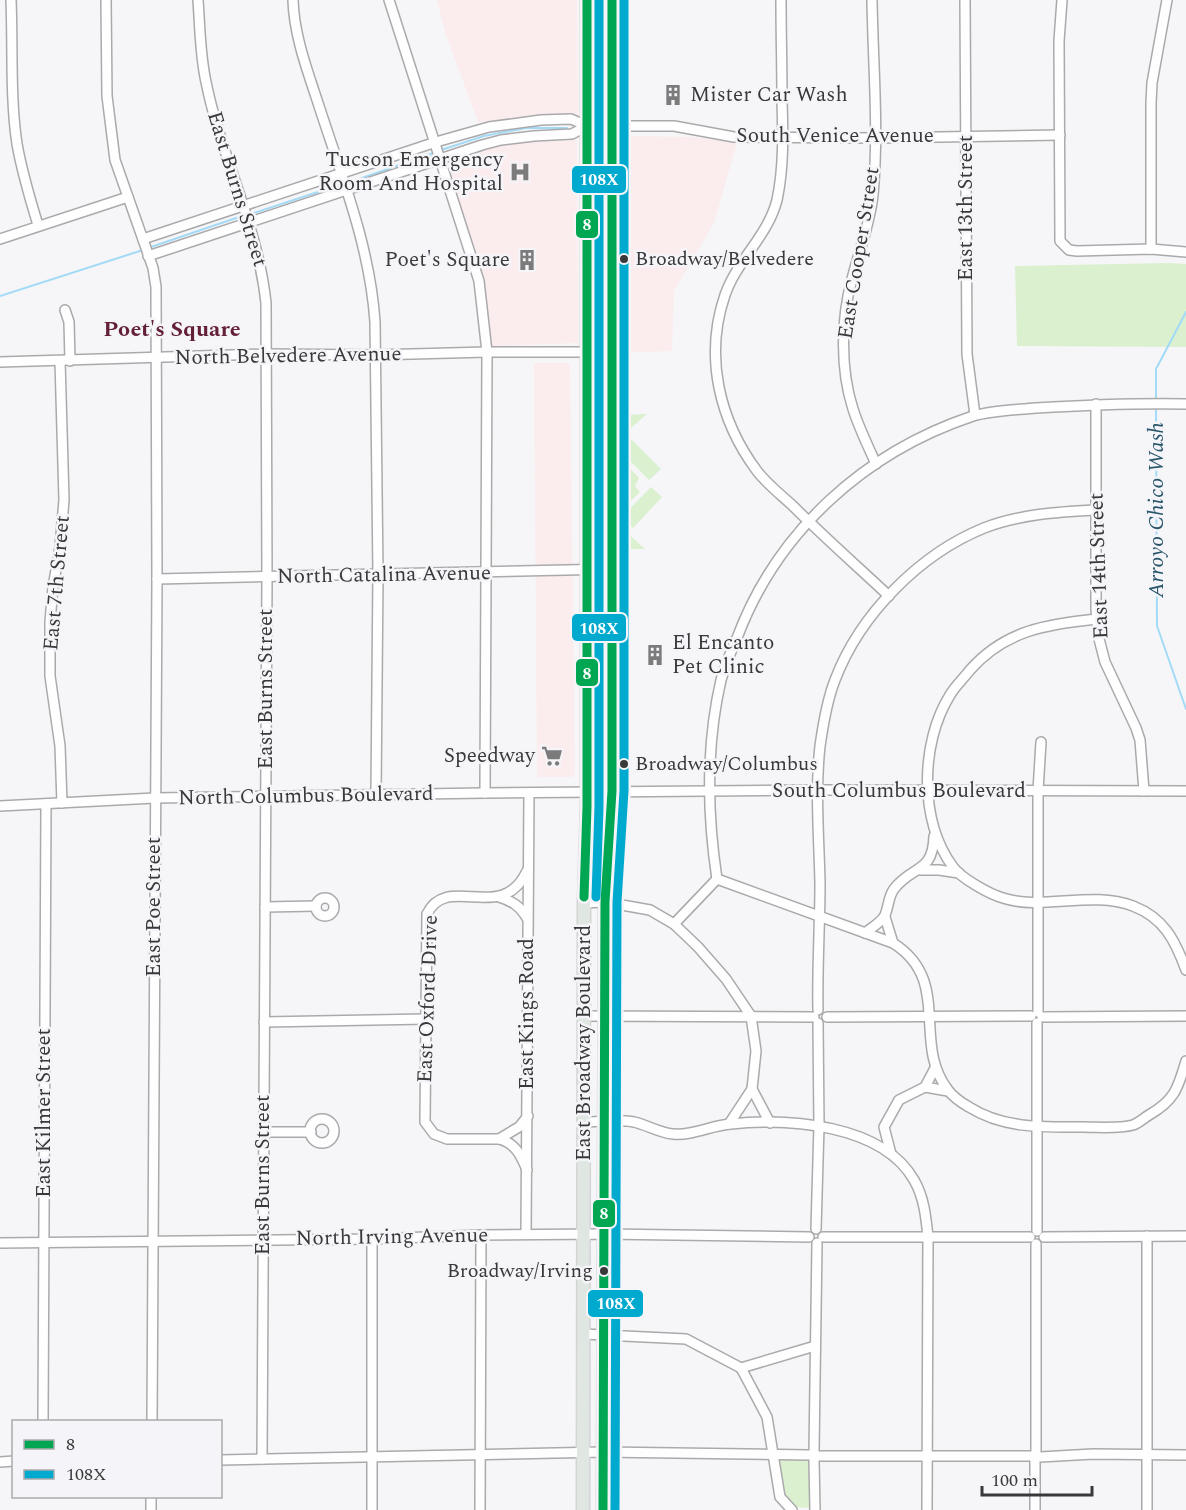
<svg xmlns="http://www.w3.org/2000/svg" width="1186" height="1510" font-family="Spectral,serif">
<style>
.commercial{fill:#fbecee}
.green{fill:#daf0cf}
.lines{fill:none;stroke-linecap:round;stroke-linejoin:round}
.stream{stroke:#a3dbf7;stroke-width:2}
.minor-casing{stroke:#aaaaac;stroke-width:12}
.major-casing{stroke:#d4d4d5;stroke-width:15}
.minor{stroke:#fefefe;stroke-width:9}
.major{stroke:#e0e7e3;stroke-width:12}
.bus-1-casing{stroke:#f5f5f9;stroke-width:14}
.bus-2-casing{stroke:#f5f5f9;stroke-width:14}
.bus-1{stroke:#00a651;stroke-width:9}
.bus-2{stroke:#00a9ce;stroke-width:9}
.bus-dot{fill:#39393a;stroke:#f5f5f9;stroke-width:2}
.labels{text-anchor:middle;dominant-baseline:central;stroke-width:5;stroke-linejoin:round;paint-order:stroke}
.bus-label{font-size:20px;fill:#39393a;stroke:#f5f5f9;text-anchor:start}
.poi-label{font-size:21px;fill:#39393a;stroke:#f5f5f9;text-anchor:end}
.street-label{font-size:21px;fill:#39393a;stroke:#f5f5f9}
.neighbourhood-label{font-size:22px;font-weight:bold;fill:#631f35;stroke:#f5f5f9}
.water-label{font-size:22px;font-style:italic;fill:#28556a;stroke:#f5f5f9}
.line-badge{stroke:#f5f5f9;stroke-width:2}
.badge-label{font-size:16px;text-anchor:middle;font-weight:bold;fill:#fff}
</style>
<rect width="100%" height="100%" fill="#f6f6f8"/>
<g class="commercial">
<path d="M437 0H577L578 122H478L445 32Z"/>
<path d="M623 136 694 137 737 143 714 223 674 291 672 351 622 353Z"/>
<path d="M577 140 578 343 490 346 486 294 446 163 453 157 512 143Z"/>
<path d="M534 363H567L570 366 575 773 572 777H537Z"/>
</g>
<g class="green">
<path d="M1168 263 1186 264V347L1017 346 1015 266Z"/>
<path d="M647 414 623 435 624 415Z"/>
<path d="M631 439 661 469 649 480 623 454V446Z"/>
<path d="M625 463 639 478 635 486 640 492 625 506Z"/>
<path d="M651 487 662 497 633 528 622 517Z"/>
<path d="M624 530 645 549H625Z"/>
<path d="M775 1456H811V1508L793 1507 782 1495Z"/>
</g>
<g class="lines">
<g class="stream">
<path d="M441 150 484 136 526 128H567"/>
<path d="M348 183 436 152"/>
<path d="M248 215 342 184"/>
<path d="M148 248 242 216"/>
<path d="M0 296 143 250"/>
<path d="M1156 401V369L1186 312"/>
<path d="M1156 406 1157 626 1186 709"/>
</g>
<defs>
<g id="minor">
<path d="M11 0C13 48 10 97 17 144 22 172 30 199 38 225"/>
<path d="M106 0 107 96 115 160 153 268 156 287 157 579 152 1422"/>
<path d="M198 0C200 27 200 55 206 82 221 157 258 226 266 303L267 578 262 1459"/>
<path d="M293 0C294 36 308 72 319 106 342 177 370 247 375 322L378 574 376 794"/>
<path d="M389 0 479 281 487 352 485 793"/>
<path d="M781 0C781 33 782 67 782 100 783 133 784 167 777 200 768 236 737 260 725 295 704 356 719 420 757 471 767 484 781 495 793 506 824 537 857 566 889 596"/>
<path d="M872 0C873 65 879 131 873 195 870 224 859 251 852 279 841 319 840 369 853 409 859 428 868 446 876 464"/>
<path d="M965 0 967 354 975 415"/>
<path d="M1062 0 1059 41 1060 241 1069 250 1077 251 1151 249 1186 252"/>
<path d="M0 239 128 197"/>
<path d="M143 239 436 142 489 127 541 120 571 119 587 126"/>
<path d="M1151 249V103L1152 83 1167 0"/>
<path d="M148 256 482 145 501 140 534 136 572 134 587 126H674L734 137 875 138 1060 135"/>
<path d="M65 310 69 322 70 361"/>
<path d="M60 361 64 500 60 547 53 587 50 622V676L60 746 62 803"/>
<path d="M0 362 267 354 375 355 487 352H587L612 354"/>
<path d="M1096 404V608L1098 635 1105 662 1136 728 1140 740 1144 791"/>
<path d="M157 579 612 569"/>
<path d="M1097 619C1048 624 1005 630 970 670 964 678 955 686 950 695 920 743 919 821 953 867 961 878 989 894 1003 898 1043 911 1091 890 1133 906 1164 918 1175 940 1186 970"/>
<path d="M0 806 155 798 485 793 819 790 1186 791"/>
<path d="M920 870H939L959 873"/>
<path d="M527 871C502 925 447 872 427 914L425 1122 434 1134 447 1139H499C515 1143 521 1155 527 1170"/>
<path d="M717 879C707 813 706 745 721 680 725 666 731 651 737 638 777 531 865 452 973 416 993 410 1016 410 1036 408 1086 405 1136 403 1186 404"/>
<path d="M717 879 893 943C953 981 911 1042 948 1090 953 1097 962 1103 969 1107 1004 1129 1043 1127 1083 1127 1099 1127 1118 1129 1133 1125 1139 1123 1144 1118 1149 1115 1175 1100 1178 1088 1186 1061"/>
<path d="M499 897C512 901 520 906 527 918"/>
<circle cx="325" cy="907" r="9"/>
<path d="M584 903 605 902 650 910 674 924 698 947 726 979 751 1016 756 1051 752 1089 770 1123"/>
<path d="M265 907 316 906"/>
<path d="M885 917 893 943"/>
<path d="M674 924 717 879"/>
<path d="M865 933C871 928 882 922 885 915 889 906 888 897 894 889 912 865 933 874 934 836"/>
<path d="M818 1010C817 968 820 925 820 883 819 838 815 791 820 746 823 725 827 700 835 680 860 614 920 554 984 528 1020 514 1059 512 1096 510"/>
<path d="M1038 1012V791L1041 742"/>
<path d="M584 1016 814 1017"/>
<path d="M827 1017 1031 1016"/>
<path d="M1042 1017 1186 1016"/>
<path d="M264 1022 426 1019"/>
<path d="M925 1087 948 1091"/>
<circle cx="322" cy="1131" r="12"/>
<path d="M584 1122C599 1122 618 1119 634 1122 647 1125 660 1133 673 1134 693 1136 712 1125 731 1124 788 1118 882 1124 914 1180 924 1197 926 1217 928 1237L927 1510"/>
<path d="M729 1124 752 1089"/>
<path d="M264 1132H311"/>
<path d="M499 1139 519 1127 528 1116"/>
<path d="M891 1154 884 1127 899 1100 925 1087 935 1068"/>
<path d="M816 1229 819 1126 818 1023"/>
<path d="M1037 1231V1023"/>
<path d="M526 1234 529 793"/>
<path d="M1147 1236V1510"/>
<path d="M823 1237H1030"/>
<path d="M1044 1237 1186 1236"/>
<path d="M372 1239V1510"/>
<path d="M0 1243 372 1239 481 1235 604 1234 809 1237"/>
<path d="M583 1334 686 1339 741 1368"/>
<path d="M741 1368 767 1417 780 1497 792 1510"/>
<path d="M741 1368 815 1346"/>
<path d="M43 1422 46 804"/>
<path d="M814 1451 817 1243"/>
<path d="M1036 1452V1244"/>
<path d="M817 1456H1031"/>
<path d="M1040 1457 1093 1454 1186 1455"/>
<path d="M220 1460 603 1452 809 1455"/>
<path d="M814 1460 815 1510"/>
<path d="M0 1462 14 1461"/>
<path d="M151 1510V1496"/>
<path d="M480 1510 481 1235"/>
<path d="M1035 1510V1460"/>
</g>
<g id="major">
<path d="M592 180 599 207 601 240 606 247 612 248"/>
<path d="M583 1510 584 903 587 807V0"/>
<path d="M603 1510 605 902 612 791V0"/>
</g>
</defs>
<use href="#minor" class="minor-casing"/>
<use href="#major" class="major-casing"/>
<use href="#minor" class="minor"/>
<use href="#major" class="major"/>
<defs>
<g id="bus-1">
<path d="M584 897 587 807V0"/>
<path d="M603 1510 605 902 612 791V0"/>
</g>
<g id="bus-2">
<path d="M596 897 599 807V0"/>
<path d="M615 1510 617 902 624 791V0"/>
</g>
</defs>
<use href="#bus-1" class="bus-1-casing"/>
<use href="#bus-2" class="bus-2-casing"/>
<use href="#bus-1" class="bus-1"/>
<use href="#bus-2" class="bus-2"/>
</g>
<defs>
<symbol id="building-bare" viewBox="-9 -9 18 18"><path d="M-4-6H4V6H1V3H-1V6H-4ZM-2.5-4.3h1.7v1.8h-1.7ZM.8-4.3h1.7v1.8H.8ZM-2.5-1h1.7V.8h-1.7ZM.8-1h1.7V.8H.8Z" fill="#7b7b7c" stroke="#f5f5f9" stroke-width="2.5" paint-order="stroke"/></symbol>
<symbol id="hospital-bare" viewBox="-9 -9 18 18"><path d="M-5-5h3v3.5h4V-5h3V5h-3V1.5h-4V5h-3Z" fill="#7b7b7c" stroke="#f5f5f9" stroke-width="2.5" paint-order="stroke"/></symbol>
<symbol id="supermarket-bare" viewBox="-9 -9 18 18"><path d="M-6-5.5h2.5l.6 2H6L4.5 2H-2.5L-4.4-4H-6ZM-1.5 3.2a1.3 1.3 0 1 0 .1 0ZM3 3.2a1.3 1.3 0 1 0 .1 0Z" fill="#7b7b7c" stroke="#f5f5f9" stroke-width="2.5" paint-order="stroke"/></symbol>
</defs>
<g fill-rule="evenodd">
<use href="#building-bare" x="658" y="80" width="30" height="30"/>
<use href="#hospital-bare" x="505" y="157" width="30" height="30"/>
<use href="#building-bare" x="512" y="245" width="30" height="30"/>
<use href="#building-bare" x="640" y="640" width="30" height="30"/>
<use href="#supermarket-bare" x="537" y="741" width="30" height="30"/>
</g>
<g class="bus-dot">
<circle cx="624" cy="259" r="5"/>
<circle cx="624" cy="764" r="5"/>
<circle cx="604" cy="1271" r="5"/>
</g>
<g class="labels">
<g class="bus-label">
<text x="635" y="259">Broadway/Belvedere</text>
<text x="635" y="764">Broadway/Columbus</text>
<text x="593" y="1271" text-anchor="end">Broadway/Irving</text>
</g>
<g class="poi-label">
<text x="690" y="95" text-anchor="start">Mister Car Wash</text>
<text x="503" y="160">Tucson Emergency<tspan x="503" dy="24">Room And Hospital</tspan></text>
<text x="510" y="260">Poet's Square</text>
<text x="672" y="643" text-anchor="start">El Encanto<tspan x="672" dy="24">Pet Clinic</tspan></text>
<text x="535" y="756">Speedway</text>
</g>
<g class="street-label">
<text x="835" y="136">South Venice Avenue</text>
<text transform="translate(237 189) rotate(73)">East Burns Street</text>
<text transform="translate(966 208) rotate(-90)">East 13th Street</text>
<text transform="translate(859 253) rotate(-81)">East Cooper Street</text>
<text transform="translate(288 356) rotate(-1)">North Belvedere Avenue</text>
<text transform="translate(1099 566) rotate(-92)">East 14th Street</text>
<text transform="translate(384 575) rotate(-1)">North Catalina Avenue</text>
<text transform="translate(57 583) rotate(-85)">East 7th Street</text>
<text transform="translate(266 689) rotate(-90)">East Burns Street</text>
<text x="899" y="791">South Columbus Boulevard</text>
<text transform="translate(306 796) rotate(-1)">North Columbus Boulevard</text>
<text transform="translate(154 907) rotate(-90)">East Poe Street</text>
<text transform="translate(428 999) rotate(-88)">East Oxford Drive</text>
<text transform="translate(527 1014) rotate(-90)">East Kings Road</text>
<text transform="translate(584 1043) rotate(-90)">East Broadway Boulevard</text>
<text transform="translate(44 1113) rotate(-90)">East Kilmer Street</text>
<text transform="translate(263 1175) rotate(-90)">East Burns Street</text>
<text transform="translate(392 1237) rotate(-1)">North Irving Avenue</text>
</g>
<g class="neighbourhood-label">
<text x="172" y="329">Poet's Square</text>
</g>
<g class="water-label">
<text transform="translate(1156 510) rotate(-90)">Arroyo Chico Wash</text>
</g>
</g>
<g class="line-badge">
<rect x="571" y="165" width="56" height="29" rx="6" fill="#00a9ce"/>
<rect x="575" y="210" width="24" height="29" rx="6" fill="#00a651"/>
<rect x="571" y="613" width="56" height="29" rx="6" fill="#00a9ce"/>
<rect x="575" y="658" width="24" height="29" rx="6" fill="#00a651"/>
<rect x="592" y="1199" width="24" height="29" rx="6" fill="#00a651"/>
<rect x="587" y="1289" width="57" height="29" rx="6" fill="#00a9ce"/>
</g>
<g class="badge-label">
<text x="599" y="185">108X</text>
<text x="587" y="230">8</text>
<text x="599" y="634">108X</text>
<text x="587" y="679">8</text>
<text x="604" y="1219">8</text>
<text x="616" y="1309">108X</text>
</g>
<rect x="12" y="1420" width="210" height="78" fill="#f5f5f9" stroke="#aaaaad" stroke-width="1.5"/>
<rect x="24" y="1440" width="30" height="9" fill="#00a651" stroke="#aaaaad" stroke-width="1.5"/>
<text x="66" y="1450" font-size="18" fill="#39393a">8</text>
<rect x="24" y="1470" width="30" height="9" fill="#00a9ce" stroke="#aaaaad" stroke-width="1.5"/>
<text x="66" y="1480" font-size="18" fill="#39393a">108X</text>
<path d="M982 1486v9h110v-9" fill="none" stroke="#39393a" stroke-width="3"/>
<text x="991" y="1486" font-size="18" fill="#39393a" stroke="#f5f5f9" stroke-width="4.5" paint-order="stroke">100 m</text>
</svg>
